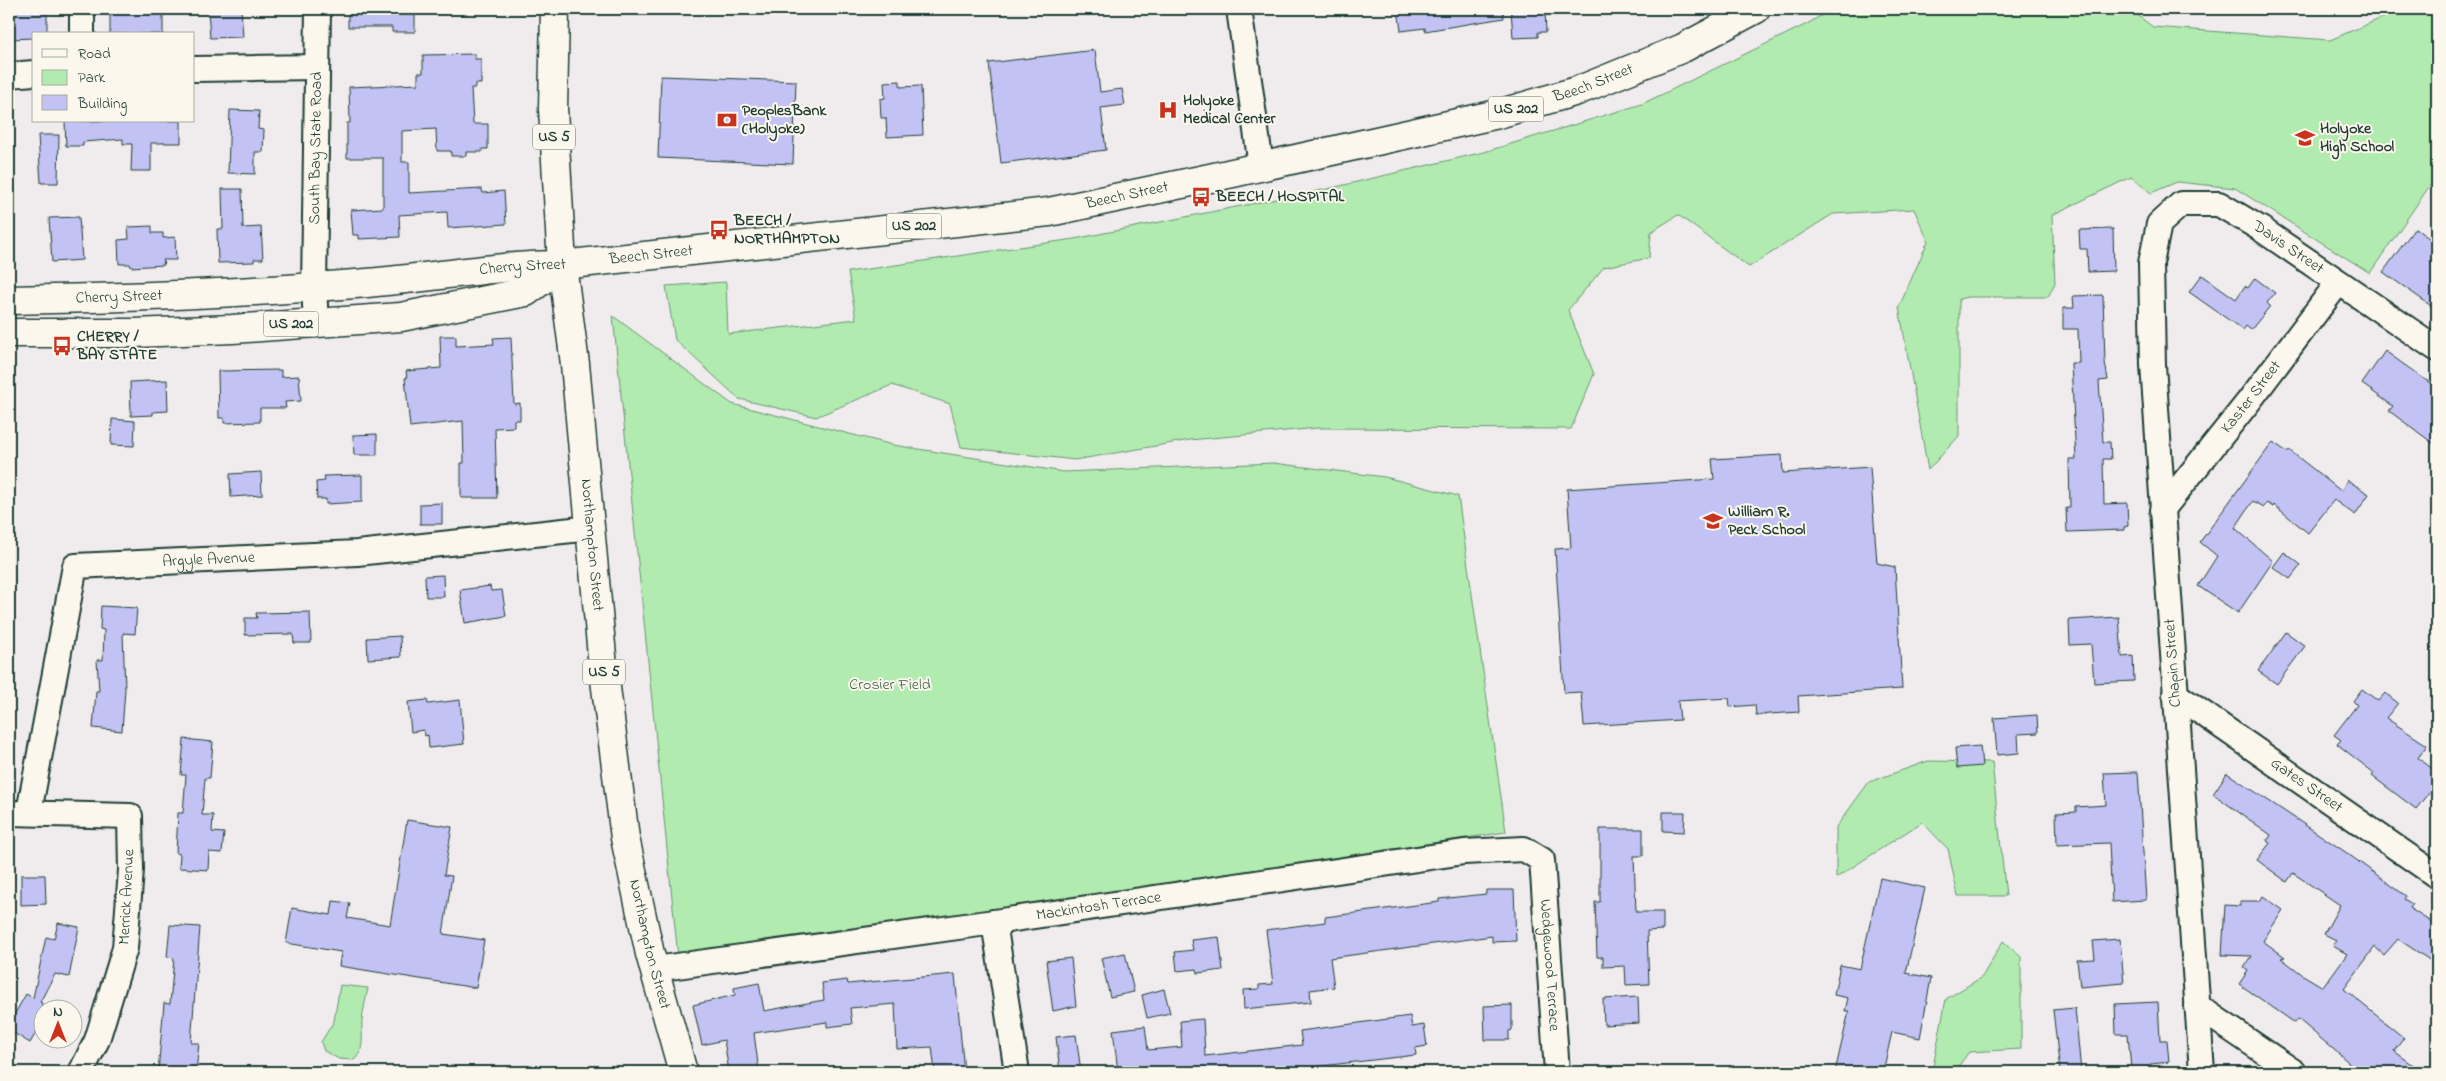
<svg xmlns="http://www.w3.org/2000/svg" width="2446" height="1081" font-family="'Indie Flower',sans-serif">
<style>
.green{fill:#b1ebaf;stroke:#689472}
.building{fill:#c3c2f4;stroke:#1f3d34}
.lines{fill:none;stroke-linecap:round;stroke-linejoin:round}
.street-casing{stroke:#1f3d34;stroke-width:28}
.primary-casing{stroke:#1f3d34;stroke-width:31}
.street{stroke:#fbf7ec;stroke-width:24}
.primary{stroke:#fbf7ec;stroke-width:28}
.labels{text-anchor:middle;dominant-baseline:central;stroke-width:4;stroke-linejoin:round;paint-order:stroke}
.shield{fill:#fbf7ec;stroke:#61756b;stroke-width:1}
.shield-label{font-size:15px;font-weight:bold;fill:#1f3d34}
.street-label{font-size:16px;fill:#1f3d34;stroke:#fbf7ec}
.poi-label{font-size:16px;font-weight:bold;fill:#1f3d34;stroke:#fbf7ec;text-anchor:start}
.park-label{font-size:16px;fill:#3c604d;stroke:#fbf7ec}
</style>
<rect width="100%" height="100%" fill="#f0ecee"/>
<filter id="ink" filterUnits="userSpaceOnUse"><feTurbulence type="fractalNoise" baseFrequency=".02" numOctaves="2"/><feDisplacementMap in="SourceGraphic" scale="10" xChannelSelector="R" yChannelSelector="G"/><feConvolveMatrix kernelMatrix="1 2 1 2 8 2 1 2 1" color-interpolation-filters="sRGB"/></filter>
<g filter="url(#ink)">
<g class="green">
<path d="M1832 9H2129L2153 27 2330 40 2403 9H2437V175L2370 273 2235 188 2177 182 2151 193 2131 177 2052 215 2055 283 2048 297H1968L1959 299V436L1928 470 1899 307 1928 241 1914 209 1833 214 1749 267 1678 215 1651 232 1649 258 1604 267 1568 310 1594 374 1571 429 1318 428 1190 440 1075 460 961 447 950 404 892 385 816 417 739 399 675 340 666 286 726 282 728 334 856 319 848 272 1074 239 1327 189 1484 152 1642 104 1807 24Z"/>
<path d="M613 316 732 404 893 445 1064 472 1273 463 1385 477 1458 496 1506 832 678 957Z"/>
<path d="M1928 761 1992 762 2006 896H1958L1948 849 1922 822 1836 878V827L1869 782Z"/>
<path d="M2003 941 2021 957V1049L1969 1052 1954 1072H1932L1946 999 1982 977Z"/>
<path d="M340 985 368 988C366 999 363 1010 362 1021 361 1033 366 1050 354 1060L339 1059 324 1051 321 1042 334 1021Z"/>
</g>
<g class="building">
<path d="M47 9V34H34V38L9 39V10Z"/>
<path d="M163 9V34H110V10Z"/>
<path d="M208 9H241L243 37 210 38Z"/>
<path d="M348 9 415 11V32H392V27H348Z"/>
<path d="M1398 9H1503L1504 18 1425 31V28L1401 31Z"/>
<path d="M1511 9H1545L1546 32H1538V37L1513 38Z"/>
<path d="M1095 50 1100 92 1122 89 1125 105 1101 108 1106 150 1001 163 989 63Z"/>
<path d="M475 54V59H481V84H475V88H471L473 124H488V149H482V152H466V156H451V151H437L436 129 402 131V162H409V193L482 189 483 193 504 191 506 224 448 228 447 212 399 215 400 237 359 239V235H353L351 210 383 208V158H347V123H350L349 87 418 84V73H423V55Z"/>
<path d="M661 76 796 81 793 164 658 158Z"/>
<path d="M900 81V87L921 86 923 135 887 137 886 118H881L880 99 885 98 884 82Z"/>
<path d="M230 110 259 111 258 129 264 130 263 152H255V174L228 173Z"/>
<path d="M65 121H181V143H151V171H131L132 144H123V139L83 142V146H66Z"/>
<path d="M38 135H59L58 183H41Z"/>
<path d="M222 189H242L243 228 261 227 263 259H254V262L218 263 217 229H223Z"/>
<path d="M79 217 82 260 52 262 49 218Z"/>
<path d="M152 226V233H163V238L175 237 176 260H163L164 265 131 267 130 264H119L118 240 129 239 128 227Z"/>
<path d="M2415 228 2437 244V310L2383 272Z"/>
<path d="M2113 229 2114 271 2088 272 2087 249H2080L2079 230Z"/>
<path d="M2202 275 2236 299 2245 286 2248 288 2255 278 2275 293 2267 303 2270 306 2251 330 2246 326 2243 330 2189 292Z"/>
<path d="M2103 295 2105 362 2108 380 2099 381 2103 442H2110L2111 459H2103L2104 504 2127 503 2128 526 2124 527V530L2067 532 2066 508H2070L2069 459H2076L2071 363H2079L2078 329H2063V308H2074L2073 296Z"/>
<path d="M440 336H456V346L494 344 493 338 511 337 514 404 520 403V420H514V427L495 428 497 498H461V463H464L463 421 410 427 405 378H407L406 371 441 368Z"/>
<path d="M2385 351 2437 388V446L2389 411 2393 406 2362 384Z"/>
<path d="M281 370V377L299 376 301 401 285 402 286 408H260V422L224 423V418H219L218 371Z"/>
<path d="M167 380 168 411 153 412V415L131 416 130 382Z"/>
<path d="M112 419 135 421 134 446 111 445Z"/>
<path d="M377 434V455H354L353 435Z"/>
<path d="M2273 442 2287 452 2289 450 2341 491 2347 480 2369 494 2355 515 2334 500 2308 533 2274 505 2273 507 2267 503 2264 507 2253 501 2235 528 2273 561 2238 613 2198 586 2217 556 2200 542Z"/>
<path d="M1782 455 1783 473 1870 467 1877 563 1895 567 1902 689 1798 696 1799 712 1756 715 1755 705 1730 707 1729 698 1678 701 1680 720 1584 726 1581 692 1564 693 1555 549 1571 548 1567 489 1714 479 1712 459Z"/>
<path d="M261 472 262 495 231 497 230 474Z"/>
<path d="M362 475V502L326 504V499H317L316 482 325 481 324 476Z"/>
<path d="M442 503V524H420V504Z"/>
<path d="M2284 552 2301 565 2290 579 2273 567Z"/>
<path d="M443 575 444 597H426L425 576Z"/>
<path d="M490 586 491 591 502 590 506 616 465 623 460 590Z"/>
<path d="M101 606 137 608 135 634 123 633 125 689 122 731 93 728 96 691H99L97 660H103L104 630 100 629Z"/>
<path d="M310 612 311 643H294L293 634 245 635V618H257L256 613Z"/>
<path d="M2119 617 2122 657 2133 656 2134 681 2094 683 2091 644 2070 645 2069 620Z"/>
<path d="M2286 632 2305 646 2277 684 2258 671Z"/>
<path d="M400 636 401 657 368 659 367 638Z"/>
<path d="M2362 689 2378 701 2385 693 2398 703 2386 718 2427 745 2418 758 2437 772V782L2416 809 2372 776 2374 773 2337 744 2341 740 2334 735 2357 705 2353 701Z"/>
<path d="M427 700 428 704 460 700 464 744 429 748 428 735 425 736 424 730 411 732 408 702Z"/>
<path d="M2037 715 2038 733 2018 734 2019 753 1997 755 1994 718Z"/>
<path d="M184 739 213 742 210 778H205L202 815H213L212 832 224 833 222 853 209 852 208 870 179 868 180 854 176 853 178 813H183L186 775H181Z"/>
<path d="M1980 746 1982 766 1957 768 1955 748Z"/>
<path d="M2138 772 2146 900 2112 902 2109 843 2057 845 2056 813 2076 812V807L2106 805 2104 773Z"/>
<path d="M2227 773 2344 851 2406 896 2404 899 2412 904 2409 908 2437 926V965L2398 939 2384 955 2375 947 2344 989 2404 1038 2394 1051 2423 1072H2360L2298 1019 2295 1023 2239 984 2248 971 2244 968 2252 956 2222 955 2225 905 2240 906V901H2260L2263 896 2283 910 2263 941 2285 957 2281 958 2303 975 2323 987 2347 954 2333 946 2336 940 2324 934 2340 905 2293 873 2287 882 2257 860 2270 843 2267 841 2271 835 2213 794Z"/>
<path d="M1663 812H1685L1684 832 1663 831Z"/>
<path d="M407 820 452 827 444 875 452 876 443 934 484 940 476 988 339 966 341 952 286 943 292 908 331 915 333 901 350 903 347 918 390 925Z"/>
<path d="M1600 829H1643V856H1634L1636 912H1663V930L1647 931 1649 984 1626 985 1625 966 1603 967V957H1597L1595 902H1600Z"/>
<path d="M21 875H45L46 904 21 905Z"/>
<path d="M1880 878 1925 888 1906 973 1931 978 1920 1038 1892 1032 1883 1072H1835L1849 1011H1845L1848 998 1834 995 1840 965 1860 969Z"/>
<path d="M1486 890H1514L1516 941 1492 942V936L1330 958 1334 987 1310 990 1311 1002 1244 1009 1243 990 1259 989V985L1273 984 1266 930 1325 922V917L1439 902V899L1486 894Z"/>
<path d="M58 923 79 927 69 977 55 974 40 1002 42 1003V1022L30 1043 9 1030V1024L26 994 33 998 46 937 54 939Z"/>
<path d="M170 925 200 927 191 1043H199L196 1072H158L164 1003 170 1004 174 958 167 957Z"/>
<path d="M1219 937 1223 970 1198 973 1197 969 1177 971 1175 952 1193 950 1191 940Z"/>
<path d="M2120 939 2124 983 2080 987 2077 960 2095 959 2093 941Z"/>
<path d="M1125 953 1134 992 1110 997 1101 958Z"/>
<path d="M1071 958 1076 1006 1053 1011 1046 961Z"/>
<path d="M955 974 964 1072H935L932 1047 897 1049 895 1004 850 1008 852 1024 827 1027V1022L754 1033 759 1072H729L724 1040 702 1045 693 1005 735 995 734 988 759 983 764 1011 824 1000 822 983 847 980 848 984Z"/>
<path d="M1164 989 1170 1013 1147 1018 1142 995Z"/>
<path d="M1638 997 1639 1023 1604 1025 1603 999Z"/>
<path d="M2158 1002 2160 1040H2167L2169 1062 2151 1064V1067L2131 1069 2128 1034H2116L2115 1004Z"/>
<path d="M1512 1005V1030L1509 1031V1040H1485L1484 1006Z"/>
<path d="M2075 1008 2081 1072H2060L2053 1010Z"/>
<path d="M1410 1016 1412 1027 1424 1025 1427 1046 1415 1048 1416 1055 1304 1068V1072H1118L1113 1030 1145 1026 1148 1050 1182 1047 1180 1021 1203 1019 1205 1056 1302 1045 1300 1031Z"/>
<path d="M1076 1035 1081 1072H1060L1056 1037Z"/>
</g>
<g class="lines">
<defs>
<g id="street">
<path d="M1239 9 1261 166"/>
<path d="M82 34V9"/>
<path d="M194 69 317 67"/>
<path d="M9 75 34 73"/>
<path id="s1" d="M316 322 314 288 318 9"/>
<path id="s2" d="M2162 510 2249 401 2338 283"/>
<path id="s3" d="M2175 694 2437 876"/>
<path id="s4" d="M29 812 75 566 357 553 591 528"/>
<path d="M9 813 130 816 131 870 125 948 97 1040 81 1072"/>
<path d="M994 922 1017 1072"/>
<path id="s5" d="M655 969 994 922 1464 852 1524 849 1542 860 1557 1072"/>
<path d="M2197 1006 2294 1072"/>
<path id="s6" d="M2202 1072 2153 365 2151 263 2159 224 2181 204H2219L2261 229 2437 349"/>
</g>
<g id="primary">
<path id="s7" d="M555 9 553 109 562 265 575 364 602 656 625 838 650 954 683 1072"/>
<path id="s8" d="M9 300C129 298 248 293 367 283 432 278 497 265 562 265L1049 212 1210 178 1498 114 1577 91 1683 48 1756 9"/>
<path d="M9 333H135L232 329 401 317 526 292 562 265"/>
</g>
</defs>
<use href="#street" class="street-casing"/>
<use href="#primary" class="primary-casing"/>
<use href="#street" class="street"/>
<use href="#primary" class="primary"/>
</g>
</g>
<defs>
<symbol id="hospital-bare" viewBox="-9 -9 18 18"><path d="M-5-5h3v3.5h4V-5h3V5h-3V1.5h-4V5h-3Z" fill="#c8321e" stroke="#fbf7ec" stroke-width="2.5" paint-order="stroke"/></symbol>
<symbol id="bank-bare" viewBox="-9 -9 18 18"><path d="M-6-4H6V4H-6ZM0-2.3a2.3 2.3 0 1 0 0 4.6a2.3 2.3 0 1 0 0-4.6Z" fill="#c8321e" stroke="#fbf7ec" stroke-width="2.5" paint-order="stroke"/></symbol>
<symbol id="school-bare" viewBox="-9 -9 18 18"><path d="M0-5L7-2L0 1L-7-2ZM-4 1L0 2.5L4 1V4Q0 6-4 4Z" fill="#c8321e" stroke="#fbf7ec" stroke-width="2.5" paint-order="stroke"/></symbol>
<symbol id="bus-bare" viewBox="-9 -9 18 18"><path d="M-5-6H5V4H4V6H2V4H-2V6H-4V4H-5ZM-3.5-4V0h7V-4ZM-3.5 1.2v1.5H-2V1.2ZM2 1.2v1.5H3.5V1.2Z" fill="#c8321e" stroke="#fbf7ec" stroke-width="2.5" paint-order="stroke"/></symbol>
</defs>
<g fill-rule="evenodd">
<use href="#hospital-bare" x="1154" y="96" width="28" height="28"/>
<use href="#bank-bare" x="713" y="106" width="28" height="28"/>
<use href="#school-bare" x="2291" y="124" width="28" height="28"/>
<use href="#bus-bare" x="1187" y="183" width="28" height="28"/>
<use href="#bus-bare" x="705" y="216" width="28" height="28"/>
<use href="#bus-bare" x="48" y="332" width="28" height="28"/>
<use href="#school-bare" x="1699" y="507" width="28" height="28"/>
</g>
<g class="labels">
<g class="shield">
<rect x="1488.5" y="96.5" width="55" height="25" rx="4"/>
<rect x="533" y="124.5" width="42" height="25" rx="4"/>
<rect x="886.5" y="213.5" width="55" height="25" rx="4"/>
<rect x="263.5" y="311.5" width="55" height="25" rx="4"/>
<rect x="583" y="659.5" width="42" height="25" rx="4"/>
</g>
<g class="shield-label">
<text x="1516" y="109">US 202</text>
<text x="554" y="137">US 5</text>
<text x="914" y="226">US 202</text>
<text x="291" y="324">US 202</text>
<text x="604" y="672">US 5</text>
</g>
<g class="street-label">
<text stroke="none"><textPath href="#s8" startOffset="1604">Beech Street</textPath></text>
<text stroke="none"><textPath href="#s1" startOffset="174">South Bay State Road</textPath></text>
<text stroke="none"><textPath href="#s8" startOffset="1124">Beech Street</textPath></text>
<text stroke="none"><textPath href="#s6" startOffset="1000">Davis Street</textPath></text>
<text stroke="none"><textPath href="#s8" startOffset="644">Beech Street</textPath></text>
<text stroke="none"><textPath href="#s8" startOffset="515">Cherry Street</textPath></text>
<text stroke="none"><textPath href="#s8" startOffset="110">Cherry Street</textPath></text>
<text stroke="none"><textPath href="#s2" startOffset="144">Kaster Street</textPath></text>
<text stroke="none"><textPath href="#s7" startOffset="538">Northampton Street</textPath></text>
<text stroke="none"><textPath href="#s4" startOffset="384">Argyle Avenue</textPath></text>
<text transform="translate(2173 663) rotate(-94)">Chapin Street</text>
<text stroke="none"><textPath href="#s3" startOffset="160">Gates Street</textPath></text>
<text transform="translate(127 897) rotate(-87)">Merrick Avenue</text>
<text stroke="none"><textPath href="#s5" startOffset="448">Mackintosh Terrace</textPath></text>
<text stroke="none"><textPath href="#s7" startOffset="942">Northampton Street</textPath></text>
<text stroke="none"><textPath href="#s5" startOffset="1004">Wedgewood Terrace</textPath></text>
</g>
<g class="poi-label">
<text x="1183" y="101">Holyoke<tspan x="1183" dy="18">Medical Center</tspan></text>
<text x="742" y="111">PeoplesBank<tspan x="742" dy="18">(Holyoke)</tspan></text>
<text x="2320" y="129">Holyoke<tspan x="2320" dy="18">High School</tspan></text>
<text x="1216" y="197">BEECH / HOSPITAL</text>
<text x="734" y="221">BEECH /<tspan x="734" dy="18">NORTHAMPTON</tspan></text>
<text x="77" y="337">CHERRY /<tspan x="77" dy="18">BAY STATE</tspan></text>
<text x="1728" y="512">William R.<tspan x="1728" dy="18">Peck School</tspan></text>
</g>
<g class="park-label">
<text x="890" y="685">Crosier Field</text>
</g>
</g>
<rect width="2446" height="1081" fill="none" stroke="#fbf7ec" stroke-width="30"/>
<rect x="15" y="15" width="2416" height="1051" fill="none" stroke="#1f3d34" stroke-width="2" filter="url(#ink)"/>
<rect x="32" y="32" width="162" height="90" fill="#fbf7ec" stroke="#a3ada2"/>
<rect x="42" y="49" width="25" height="8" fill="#fbf7ec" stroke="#a3ada2"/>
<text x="78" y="58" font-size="15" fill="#1f3d34">Road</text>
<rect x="42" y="70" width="25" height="15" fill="#b1ebaf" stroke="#a3ada2"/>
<text x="78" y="82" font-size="15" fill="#1f3d34">Park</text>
<rect x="42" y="95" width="25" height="15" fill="#c3c2f4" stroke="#a3ada2"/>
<text x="78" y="108" font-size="15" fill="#1f3d34">Building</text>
<g transform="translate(58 1024)"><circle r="24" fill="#fbf7ec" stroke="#a3ada2"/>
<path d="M0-4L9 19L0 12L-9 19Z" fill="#c8321e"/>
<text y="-8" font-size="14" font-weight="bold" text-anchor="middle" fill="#1f3d34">N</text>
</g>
</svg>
